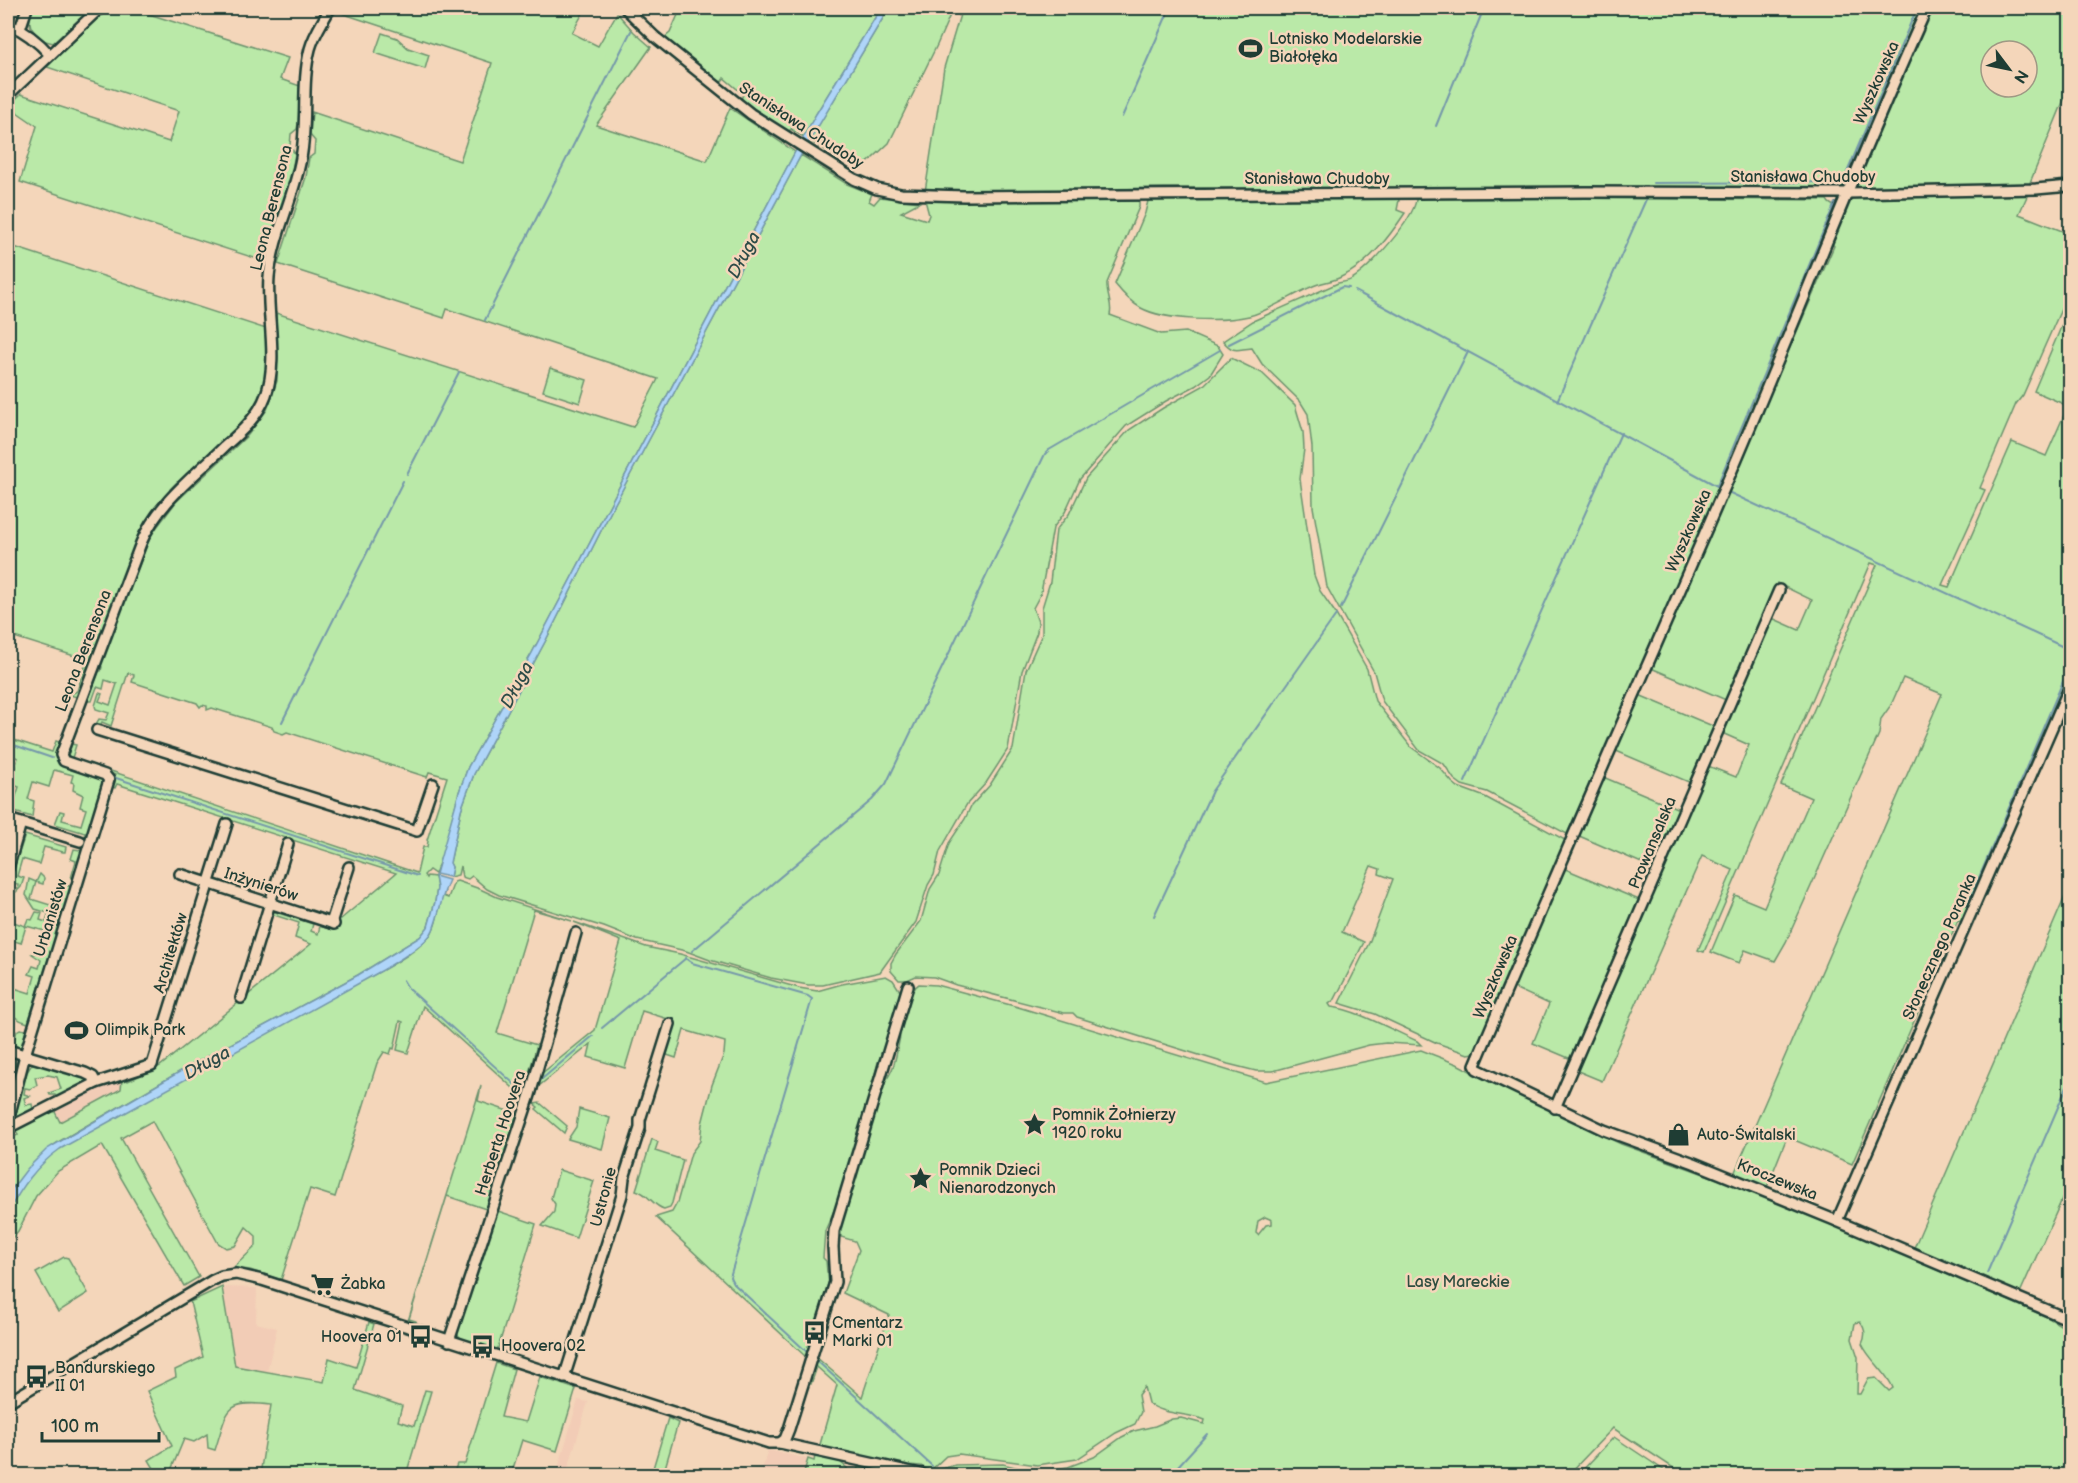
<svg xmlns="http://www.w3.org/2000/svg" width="2078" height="1483" font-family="'Balsamiq Sans',sans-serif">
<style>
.built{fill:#f2ccb6}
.green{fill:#bae9a8;stroke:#6c936e;stroke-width:1.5;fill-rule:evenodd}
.water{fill:#afd5f9;stroke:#7598aa;stroke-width:1.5}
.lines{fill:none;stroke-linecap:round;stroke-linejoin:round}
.stream{stroke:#7598aa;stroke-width:2}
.minor-casing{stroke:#1f3d34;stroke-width:14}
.minor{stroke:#f4d6ba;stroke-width:9}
.labels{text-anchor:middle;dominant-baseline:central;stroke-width:5;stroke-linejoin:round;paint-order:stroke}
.poi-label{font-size:16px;fill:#1f3d34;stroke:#f4d6ba;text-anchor:start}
.street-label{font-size:16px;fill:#1f3d34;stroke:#f4d6ba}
.park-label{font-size:16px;fill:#2e4e40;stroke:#f4d6ba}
.water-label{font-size:18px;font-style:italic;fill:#2d4c48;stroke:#f4d6ba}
</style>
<rect width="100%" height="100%" fill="#f4d6ba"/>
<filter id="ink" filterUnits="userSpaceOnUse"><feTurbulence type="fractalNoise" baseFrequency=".0167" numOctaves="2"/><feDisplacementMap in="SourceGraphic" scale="12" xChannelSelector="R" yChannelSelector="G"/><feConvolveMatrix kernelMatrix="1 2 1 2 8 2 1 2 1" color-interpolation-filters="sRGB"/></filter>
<g filter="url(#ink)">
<g class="built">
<path d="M122 1080 121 1089 59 1122 53 1108 96 1086Z"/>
<path d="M222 1287 257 1288 256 1323 277 1328 267 1372 235 1366Z"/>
<path d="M578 1400 588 1402 566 1475 556 1476Z"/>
<path d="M768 1450 808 1459 803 1475 760 1476Z"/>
</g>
<g class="green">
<path d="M32 8H92L53 43 46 41 44 43C32 30 26 26 32 8Z"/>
<path d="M108 8H130L288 58 280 79 300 86 298 124 297 129 291 134 290 146 295 154 290 181 264 261 20 182 37 126 8 106 21 94 169 142 179 111 47 67Z"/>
<path d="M348 8H567L583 13 572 33 598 46 617 13 634 32 651 47 596 125 707 161 730 108 795 152 532 653 468 767 459 792 445 846 435 874 429 870 424 875 426 878 427 876 435 877 437 888 435 902 428 927 420 937 358 975 181 1071 60 1141C37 1156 22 1174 8 1196V1152L15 1148 11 1140 8 1142 11 1136 9 1132 13 1130 15 1136 18 1135 14 1128 53 1108 60 1122 121 1089 122 1080 127 1079 128 1081 160 1066 311 944 295 938 299 923 271 914 272 911 313 924 311 931 318 934 320 926 329 929 396 873 117 784 115 788 111 786 115 775 72 759 68 755 72 744 76 745 72 758 417 873 423 847H427L428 841 427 840 447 777 429 772 427 777 287 732 283 734 274 731 272 727 212 708 207 710V706L202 705 200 707 197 703 132 682 134 675 128 673 111 726 102 722 100 726 96 724 99 719 106 720 109 713 96 709 95 706 99 693 102 694 99 701 110 705 117 684 105 680 103 689 97 687 92 701H88L99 671H101L102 667 100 666 151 535 176 502 248 435 267 410 277 381 276 313 633 427 658 379 447 309 444 318 278 264 306 177 309 158 314 154 315 141 310 135 312 112 460 161 492 63 341 13Z"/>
<path d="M681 8H881L816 114 804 137 792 130 794 126 788 132 741 100 743 94 724 78 721 83 664 38 670 33Z"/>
<path d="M889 8H953L937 45 889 143 861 169 809 141Z"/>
<path d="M962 8H1924L1845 190 1164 188 925 192 944 68Z"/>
<path d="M1930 8H2070V85L2029 185 1858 189 1855 185ZM1991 51H2027V87H1991Z"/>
<path d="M382 33 397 38 408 48 429 55 425 69 375 53Z"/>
<path d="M801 155 847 184 872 194 869 201 874 204 880 197 920 202 901 212 927 220 929 215 925 200 1133 199 1139 201V207L1107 283C1106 295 1113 304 1110 315L1161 334 1186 332 1218 346 1223 354 1210 375 1195 386 1166 401 1126 426 1080 479 1065 512 1053 528 1041 593 1033 608 1038 622 1037 632 1022 671 1008 749 986 783 967 804 940 851 934 875 928 885 916 922 880 972 823 985H808L771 978 710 960 686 951 637 940 604 927 499 895 487 889 472 876 468 879 462 877 460 866 458 875 450 877 452 867 450 863 461 810 474 774 546 640 612 509Z"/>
<path d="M2028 194 2019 214 2070 234V289L2023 395 2016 404 1980 488 1985 490 1942 585 1949 587 2012 442 2046 456 2068 406 2034 391 2070 306V676L1963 923 1958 920 1852 1164 1787 1137 1767 1187 1734 1174 1942 694 1903 678 1891 705 1881 719 1879 734 1786 942 1775 961 1745 950 1739 963 1711 952 1735 895 1764 907 1811 798 1781 785 1877 565 1871 563 1704 952 1698 950 1733 870 1702 856 1602 1081 1573 1069 1708 766 1736 777 1749 745 1722 733 1772 618 1799 630 1812 600 1777 583 1726 700 1651 668 1834 246 1831 243 1850 197Z"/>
<path d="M1149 197H1397L1399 200 1397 210 1405 213C1389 237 1368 265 1341 277 1332 282 1320 282 1311 287 1292 295 1269 311 1249 316 1223 322 1165 321 1141 308 1130 302 1123 294 1115 284L1145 213Z"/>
<path d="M1422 197 1827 200 1829 203 1837 208 1680 581 1567 834 1487 792 1462 785 1454 779 1444 764 1419 750 1382 701 1374 672 1327 587 1313 507 1312 447 1308 414 1300 401 1262 364 1252 348C1237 349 1234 354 1223 341L1253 321 1338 283C1342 282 1348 282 1352 279 1370 268 1413 220 1416 200Z"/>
<path d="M8 245 266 329C266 347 269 366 265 385 257 421 207 457 180 482H177L170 489 169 495 139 537 77 697 70 695 77 691 87 660 8 635Z"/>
<path d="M1231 358 1262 373 1295 405 1303 432 1304 449 1300 479 1314 575 1320 591 1334 611 1367 669 1375 701 1411 747 1440 768 1452 782 1458 787 1485 797 1565 840 1475 1053 1468 1054 1437 1043 1375 1014 1339 1003 1369 943 1393 879 1379 874 1380 869 1371 866 1342 932 1364 942 1335 999 1329 1004 1331 1007C1355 1009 1394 1031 1417 1041L1421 1045 1386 1043 1369 1045 1273 1071H1256L1228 1064 1077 1017 1073 1013H1064L956 985 934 977 916 976 907 980H899L891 971V963L896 954 921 921 930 889 939 875 949 843 965 819 971 806 990 785 1013 749 1026 670 1042 634V608L1050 582 1056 530 1069 514 1086 478 1129 430 1163 408 1203 386Z"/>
<path d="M550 368 587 380 580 403 543 391Z"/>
<path d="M1639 695 1715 727 1691 783 1614 750Z"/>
<path d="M8 738 52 752 56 741 62 743 57 756 61 765 102 778 103 782 73 879 71 878 76 861 71 859 74 849 80 850 85 833 55 824 60 811 64 812 62 820 81 825 86 809 80 807 83 795 73 790 74 783 71 782 73 775 54 770 49 787 33 782 28 799 34 801 32 817 11 811 19 787 8 783V779L13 780 8 777V774L13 775 18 758 8 754Z"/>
<path d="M1603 777 1679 809 1653 868 1577 835Z"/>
<path d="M25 835 66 847 65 852H63L44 847 39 864 22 859 17 876 24 878 21 887 17 891 18 885 10 883 8 886Z"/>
<path d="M1563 868 1639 900 1571 1059 1533 1043 1549 1004 1512 987Z"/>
<path d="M40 874 44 878 43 884 36 882 31 899 50 905 52 904 54 899H57L52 914 35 909 26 895 29 879 36 882Z"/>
<path d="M457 881 480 889 497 897 572 921 534 910 497 1033 537 1045 525 1087 528 1088 525 1096 523 1097 423 1006 408 1053 397 1050 403 1022 400 1021 394 1049 392 1048 390 1054 384 1052 377 1063 335 1197 310 1189 281 1280 250 1270 233 1268 256 1246V1236L246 1227 235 1246 226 1248 218 1243 152 1121 121 1138 199 1277 184 1286 102 1145 58 1171 36 1196 18 1231 8 1243V1212L25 1182 50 1154 73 1138 77 1139 149 1099 154 1094C218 1059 283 1025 347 989 371 976 410 958 428 938 439 925 437 905 445 891L443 896 448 898 454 882Z"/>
<path d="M64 884 71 887 28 1023C17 1020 7 1014 8 1001L13 1003 14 1001 8 999 11 980 13 981 11 987 30 993 35 976 29 974 33 966 39 968 41 960 32 954 43 952Z"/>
<path d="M2070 885V1197L2064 1195 2020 1293 2017 1294 1913 1250Z"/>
<path d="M36 912 42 913 40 920 46 922 48 915 52 916 45 938H43L45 931 26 926 21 943 8 939V920L25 926 28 919 32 920Z"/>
<path d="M574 922 646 947 680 954 799 988 817 991 842 984 886 976 893 980 900 991V1000L886 1044 878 1062 855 1151 847 1168 842 1192 825 1231 823 1258 826 1261 827 1272 831 1274 806 1357 656 1217 672 1212 677 1203 691 1153 700 1141 702 1124 712 1085 724 1054 725 1042 684 1030 676 1058 664 1054 674 1019H668L642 1011 625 1068 588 1057 591 1044 539 1086 536 1095H534L538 1077 541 1074 595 1030 621 941Z"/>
<path d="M919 984 936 985 1018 1007 1266 1082 1421 1050 1457 1064 1495 1084 1621 1144 1765 1196 2049 1318 2070 1331V1475H1684L1613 1428 1568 1475H935L942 1469 955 1465 1003 1464 1027 1470 1043 1471 1068 1467 1094 1457 1122 1437 1134 1431 1155 1426 1172 1419 1181 1418 1204 1424 1205 1420C1186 1413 1164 1415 1148 1403L1144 1387 1138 1395 1141 1412 1135 1424 1116 1433 1077 1459 1037 1465 959 1454 946 1456 930 1471 921 1466 907 1465 819 1448 837 1385 817 1367 811 1384 808 1383 815 1356 862 1397 889 1315 843 1293 859 1250 855 1241 841 1237V1221L880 1091C884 1082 890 1076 893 1067 900 1048 904 992 919 984ZM1265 1217 1272 1220V1224L1266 1225 1258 1235 1256 1233 1258 1221ZM1860 1322C1866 1329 1866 1336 1862 1344 1870 1361 1886 1371 1893 1388L1889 1391 1876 1378 1868 1379 1860 1394H1857L1858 1357 1852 1339 1855 1323Z"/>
<path d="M20 1029 26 1030 22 1046 18 1048 12 1045 17 1031Z"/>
<path d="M8 1054 12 1056 15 1063 8 1093V1076L10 1065 8 1061Z"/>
<path d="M37 1063 86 1078 89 1080 88 1083 47 1104 42 1105 56 1099 55 1095H50L49 1093 61 1089 57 1077 48 1075 35 1077 37 1085 30 1089 25 1088 24 1094 30 1096 24 1098 26 1105 32 1104 33 1109 30 1113 13 1120 27 1072 32 1064Z"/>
<path d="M481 1086 478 1101 517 1114 486 1209 447 1196 409 1319 416 1321V1324L408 1321Z"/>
<path d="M540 1103 567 1126 564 1133 536 1109 538 1107 534 1104Z"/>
<path d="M579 1109 610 1118 602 1149 568 1139 576 1127Z"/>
<path d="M652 1139 658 1142 655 1151 683 1160 672 1203 670 1207 664 1209C653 1206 648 1193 636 1190Z"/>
<path d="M559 1170 594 1181 576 1238 542 1226 554 1212 555 1204 551 1198Z"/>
<path d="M498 1211 536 1224 498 1348 496 1350 461 1338 457 1334Z"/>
<path d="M64 1257 68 1258 88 1293 58 1312 36 1273Z"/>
<path d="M222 1287 235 1366 324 1382 329 1358 356 1367 369 1322 374 1324 355 1390 402 1406 398 1421 414 1426 425 1390 431 1391 406 1475H407H260L271 1405C224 1399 228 1410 215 1450L208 1448 207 1434 194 1442 184 1439 169 1475H158L149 1460 172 1446 147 1391 176 1377 175 1370 203 1357 190 1302Z"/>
<path d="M496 1363 514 1369 501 1417 526 1422 540 1377 576 1389 557 1451 522 1440 511 1475H453L457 1464H465Z"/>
<path d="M668 1418 678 1423 663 1475H651Z"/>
<path d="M1614 1437 1671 1475H1578Z"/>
<path d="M815 1456 840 1462 847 1468V1474L836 1471 834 1475H803L808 1459 814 1461Z"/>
<path d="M859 1465 911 1475 855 1476Z"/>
</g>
<g class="water">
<path d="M881 8H889L801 155 612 509 546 640 474 774 461 810 450 863 452 867 450 877 436 874 459 792 468 767 532 653 795 152 816 114Z"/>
<path d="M435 876 449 880C441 897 440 912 433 930 428 944 394 963 381 971L60 1149C36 1166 22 1187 8 1212V1196L11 1190 27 1169 47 1149 181 1071 358 975 420 937 428 927 435 902 437 888Z"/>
</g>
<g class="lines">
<g class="stream">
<path d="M641 13 644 8"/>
<path d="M1122 117 1170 8"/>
<path d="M1436 126 1484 8"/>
<path d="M1653 183 1843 182 1917 8"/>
<path d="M1355 291 1719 487"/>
<path d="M485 320 631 31"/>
<path d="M1229 344 1342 287 1349 288"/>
<path d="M1558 399 1647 197"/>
<path d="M407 474 459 372"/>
<path d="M1717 486 1835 203"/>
<path d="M1728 492 2070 650"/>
<path d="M1341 608 1468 352"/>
<path d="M282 722 403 481"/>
<path d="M8 743 52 758"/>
<path d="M116 778 418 876"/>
<path d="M1465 782 1621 433"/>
<path d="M1967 906 2070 665"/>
<path d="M1154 916 1212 791 1336 615"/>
<path d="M692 951 872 800 886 784 1045 454 1049 450 1220 350"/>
<path d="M685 958 692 963 808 996 812 999 730 1277 733 1283 807 1352"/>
<path d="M403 980 408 988 522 1091 529 1089"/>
<path d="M602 1028 686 958"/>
<path d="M536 1084 593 1036"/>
<path d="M1987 1273 2070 1079"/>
<path d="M816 1360 932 1466"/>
<path d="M940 1473 943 1476"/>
<path d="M1169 1476 1207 1434"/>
</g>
<defs>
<g id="minor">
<path d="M625 8 655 37 751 114 854 179 877 189 901 194 964 196 1586 192 1847 193 2036 189 2070 186"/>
<path d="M1927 8C1856 164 1795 324 1727 482 1643 676 1557 870 1475 1065L1477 1069 1604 1130 1694 1163 1832 1219 2070 1320"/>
<path d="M8 24C25 31 38 41 50 55"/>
<path d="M20 29 27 8"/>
<path d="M8 95 100 8"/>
<path d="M97 730 417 831 433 784"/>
<path d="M8 819 80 841"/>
<path d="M8 868 21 823"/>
<path d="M180 874 334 924"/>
<path d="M331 923 349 867"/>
<path d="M241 998 288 844"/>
<path d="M8 1050 85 1073 93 1077 96 1083"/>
<path d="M1555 1108 1779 590"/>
<path d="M8 1121 25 1055 109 780 105 775 64 761 61 755 141 543C157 504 194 476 224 447 241 432 258 417 266 395 279 358 266 315 269 277 273 235 294 198 301 158 308 122 301 84 310 49 314 34 323 22 330 8H332"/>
<path d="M8 1128 96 1083 152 1065 227 824"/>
<path d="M1837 1221 2070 686"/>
<path d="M449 1341 530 1095 576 933"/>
<path d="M564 1378 622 1195 624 1178 640 1128V1120L670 1024"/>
<path d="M8 1402 213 1280 222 1276 236 1274 262 1280 769 1443H780L925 1475"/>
<path d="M780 1443 785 1439 789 1429 835 1282 833 1247 834 1231 908 986"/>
</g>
</defs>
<use href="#minor" class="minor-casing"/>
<use href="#minor" class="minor"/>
</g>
</g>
<defs>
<symbol id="stadium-bare" viewBox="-9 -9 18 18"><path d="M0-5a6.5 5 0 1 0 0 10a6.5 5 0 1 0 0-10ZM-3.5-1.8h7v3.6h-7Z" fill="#1f3d34" stroke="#f4d6ba" stroke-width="2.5" paint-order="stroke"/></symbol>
<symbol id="sight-bare" viewBox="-9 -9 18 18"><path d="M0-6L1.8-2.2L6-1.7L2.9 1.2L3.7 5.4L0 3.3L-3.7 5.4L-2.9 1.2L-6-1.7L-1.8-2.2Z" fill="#1f3d34" stroke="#f4d6ba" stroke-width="2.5" paint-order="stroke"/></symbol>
<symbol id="shop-bare" viewBox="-9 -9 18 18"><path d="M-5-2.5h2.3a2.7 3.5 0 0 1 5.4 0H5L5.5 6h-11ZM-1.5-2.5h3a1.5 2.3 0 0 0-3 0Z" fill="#1f3d34" stroke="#f4d6ba" stroke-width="2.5" paint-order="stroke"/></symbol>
<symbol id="supermarket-bare" viewBox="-9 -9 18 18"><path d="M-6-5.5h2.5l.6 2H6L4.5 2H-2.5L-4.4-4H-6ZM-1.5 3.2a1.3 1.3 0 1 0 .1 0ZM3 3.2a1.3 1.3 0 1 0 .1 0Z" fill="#1f3d34" stroke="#f4d6ba" stroke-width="2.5" paint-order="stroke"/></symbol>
<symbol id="bus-bare" viewBox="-9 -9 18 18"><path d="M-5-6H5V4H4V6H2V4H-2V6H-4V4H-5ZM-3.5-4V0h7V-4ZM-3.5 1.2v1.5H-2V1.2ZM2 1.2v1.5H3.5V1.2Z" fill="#1f3d34" stroke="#f4d6ba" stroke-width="2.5" paint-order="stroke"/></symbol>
</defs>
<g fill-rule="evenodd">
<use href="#stadium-bare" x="1234" y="32" width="33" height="33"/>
<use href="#stadium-bare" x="60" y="1014" width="33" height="33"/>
<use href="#sight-bare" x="1018" y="1108" width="33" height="33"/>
<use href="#shop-bare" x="1662" y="1118" width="33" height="33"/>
<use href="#sight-bare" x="904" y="1162" width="33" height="33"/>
<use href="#supermarket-bare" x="306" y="1268" width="33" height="33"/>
<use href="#bus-bare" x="798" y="1316" width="33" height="33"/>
<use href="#bus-bare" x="404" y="1320" width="33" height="33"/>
<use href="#bus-bare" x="466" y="1330" width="33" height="33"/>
<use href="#bus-bare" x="20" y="1360" width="33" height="33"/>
</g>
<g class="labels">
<g class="poi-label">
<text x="1269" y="39">Lotnisko Modelarskie<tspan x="1269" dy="18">Białołęka</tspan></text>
<text x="95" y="1030">Olimpik Park</text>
<text x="1052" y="1115">Pomnik Żołnierzy<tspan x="1052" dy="18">1920 roku</tspan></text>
<text x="1697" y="1135">Auto-Świtalski</text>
<text x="939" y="1170">Pomnik Dzieci<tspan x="939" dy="18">Nienarodzonych</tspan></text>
<text x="341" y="1284">Żabka</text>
<text x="832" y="1323">Cmentarz<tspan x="832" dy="18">Marki 01</tspan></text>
<text x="402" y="1337" text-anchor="end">Hoovera 01</text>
<text x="501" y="1346">Hoovera 02</text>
<text x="55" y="1368">Bandurskiego<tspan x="55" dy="18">II 01</tspan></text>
</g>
<g class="street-label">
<text transform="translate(1877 83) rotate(-66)">Wyszkowska</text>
<text transform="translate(801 126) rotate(33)">Stanisława Chudoby</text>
<text x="1803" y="177">Stanisława Chudoby</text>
<text x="1317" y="179">Stanisława Chudoby</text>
<text transform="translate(272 208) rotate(-76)">Leona Berensona</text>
<text transform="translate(1689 531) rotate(-66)">Wyszkowska</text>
<text transform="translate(84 651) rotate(-69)">Leona Berensona</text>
<text transform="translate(1653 843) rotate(-67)">Prowansalska</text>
<text transform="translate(261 885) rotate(18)">Inżynierów</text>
<text transform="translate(51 918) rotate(-73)">Urbanistów</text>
<text transform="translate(1940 947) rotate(-66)">Słonecznego Poranka</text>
<text transform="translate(171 953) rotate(-73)">Architektów</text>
<text transform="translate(1496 977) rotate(-67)">Wyszkowska</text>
<text transform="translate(501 1133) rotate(-72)">Herberta Hoovera</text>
<text transform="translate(1777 1180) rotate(22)">Kroczewska</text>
<text transform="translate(604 1197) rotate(-75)">Ustronie</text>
</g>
<g class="park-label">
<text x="1458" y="1282">Lasy Mareckie</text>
</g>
<g class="water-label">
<text transform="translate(744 255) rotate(-62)">Długa</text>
<text transform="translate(517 685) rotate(-62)">Długa</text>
<text transform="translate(207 1063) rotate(-29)">Długa</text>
</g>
</g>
<rect width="2078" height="1483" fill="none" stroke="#f4d6ba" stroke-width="30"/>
<rect x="15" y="15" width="2048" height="1453" fill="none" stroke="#1f3d34" stroke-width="2" filter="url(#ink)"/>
<g transform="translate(2009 69) rotate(122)"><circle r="28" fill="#f4d6ba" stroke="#9f9984" stroke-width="1.5"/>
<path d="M0-4.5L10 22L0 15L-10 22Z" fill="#1f3d34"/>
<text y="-9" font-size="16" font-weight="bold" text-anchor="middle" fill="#1f3d34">N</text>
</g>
<path d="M42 1432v9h117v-9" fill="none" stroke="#1f3d34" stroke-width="3"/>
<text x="51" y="1432" font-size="18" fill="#1f3d34" stroke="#f4d6ba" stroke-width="4.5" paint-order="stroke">100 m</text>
</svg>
